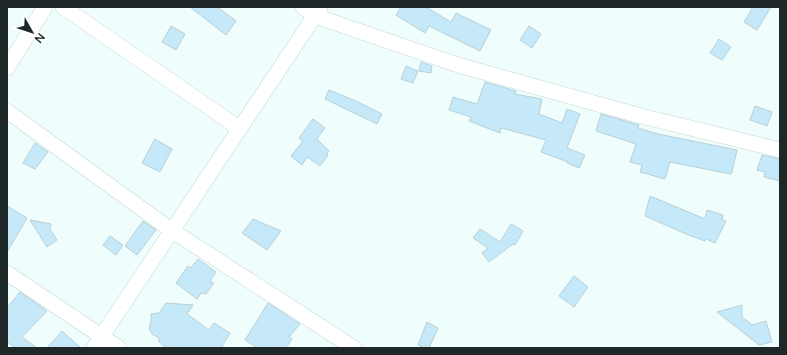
<svg xmlns="http://www.w3.org/2000/svg" width="787" height="355" font-family="'Varela Round',sans-serif">
<style>
.building{fill:#c5e9f8;stroke:#b9cfd7}
.lines{fill:none;stroke-linecap:round;stroke-linejoin:round}
.street-casing{stroke:#c0d8d6;stroke-width:16}
.street{stroke:#fff;stroke-width:15}
</style>
<rect width="100%" height="100%" fill="#effefd"/>
<g class="building">
<path d="M190 7H217L236 21 226 35Z"/>
<path d="M401 7H426L451 22 456 13 491 30 480 51 429 26 425 33 396 15Z"/>
<path d="M753 7H771L757 30 744 22Z"/>
<path d="M171 26 185 34 176 50 162 42Z"/>
<path d="M529 26 541 34 532 48 520 40Z"/>
<path d="M719 39 731 47 722 60 710 53Z"/>
<path d="M421 62 432 66 431 73 419 71Z"/>
<path d="M406 66 418 71 413 83 401 79Z"/>
<path d="M485 82 516 91 515 94 542 99 539 114 562 123 567 109 580 114 567 148 585 155 579 168 567 163 568 162 541 152 546 140 501 128 500 133 469 121 471 117 449 110 453 97 477 104Z"/>
<path d="M329 90 356 101 382 114 377 124 325 99Z"/>
<path d="M755 106 772 112 767 126 750 120Z"/>
<path d="M601 114 639 125 638 128 658 134 737 150 732 172 731 174 670 162 665 179 640 172 642 165 630 162 636 144 596 131Z"/>
<path d="M313 119 325 128 317 139 329 151 327 154 328 155 320 166 307 157 302 165 291 156 303 141 299 138Z"/>
<path d="M155 139 172 149 160 172 142 163Z"/>
<path d="M35 143 48 152 35 169 23 163Z"/>
<path d="M762 155 780 159V181L764 177 765 172 757 170Z"/>
<path d="M650 196 705 219 707 210 723 215 722 220 726 221 715 243 706 239 705 241 686 234 645 216Z"/>
<path d="M7 206 27 218 7 252Z"/>
<path d="M253 219 281 231 267 250 242 233Z"/>
<path d="M30 220 51 224 50 229 57 240 47 247Z"/>
<path d="M143 221 156 230 137 255 125 246Z"/>
<path d="M511 224 523 231 515 245 513 244 489 262 482 253 488 248 473 238 480 229 500 242Z"/>
<path d="M110 236 123 245 116 255 103 245Z"/>
<path d="M198 259 216 272 210 281 214 283 206 294 201 293 197 299 176 283 188 266 191 268Z"/>
<path d="M574 276 588 287 574 307 559 296Z"/>
<path d="M20 292 47 311 22 337 37 348H16L7 342V308Z"/>
<path d="M166 303 193 305 187 314 209 330 214 323 230 333 221 348H166L159 342V338L152 334 149 329 151 322V314L159 313Z"/>
<path d="M268 303 300 324 289 337 292 339 286 348H258L245 340Z"/>
<path d="M742 305V317L752 325 766 321 772 342 759 345 717 312Z"/>
<path d="M427 322 438 328 429 348H425L418 345Z"/>
<path d="M62 331 81 348H47Z"/>
</g>
<g class="lines">
<defs>
<g id="street">
<path d="M63 7 239 128"/>
<path d="M303 7 315 16 458 65 641 116 780 150"/>
<path d="M7 68 45 7"/>
<path d="M7 111 171 230 354 348"/>
<path d="M7 273 119 348"/>
<path d="M94 348 320 8"/>
</g>
</defs>
<use href="#street" class="street-casing"/>
<use href="#street" class="street"/>
</g>
<rect width="787" height="355" fill="none" stroke="#1f2828" stroke-width="16"/>
<g transform="translate(32 32) rotate(129)" stroke="#ffffff" stroke-width="3" paint-order="stroke">
<path d="M0-3L7 15L0 10L-7 15Z" fill="#1f2828"/>
<text y="-6" font-size="11" font-weight="bold" text-anchor="middle" fill="#1f2828">N</text>
</g>
</svg>
